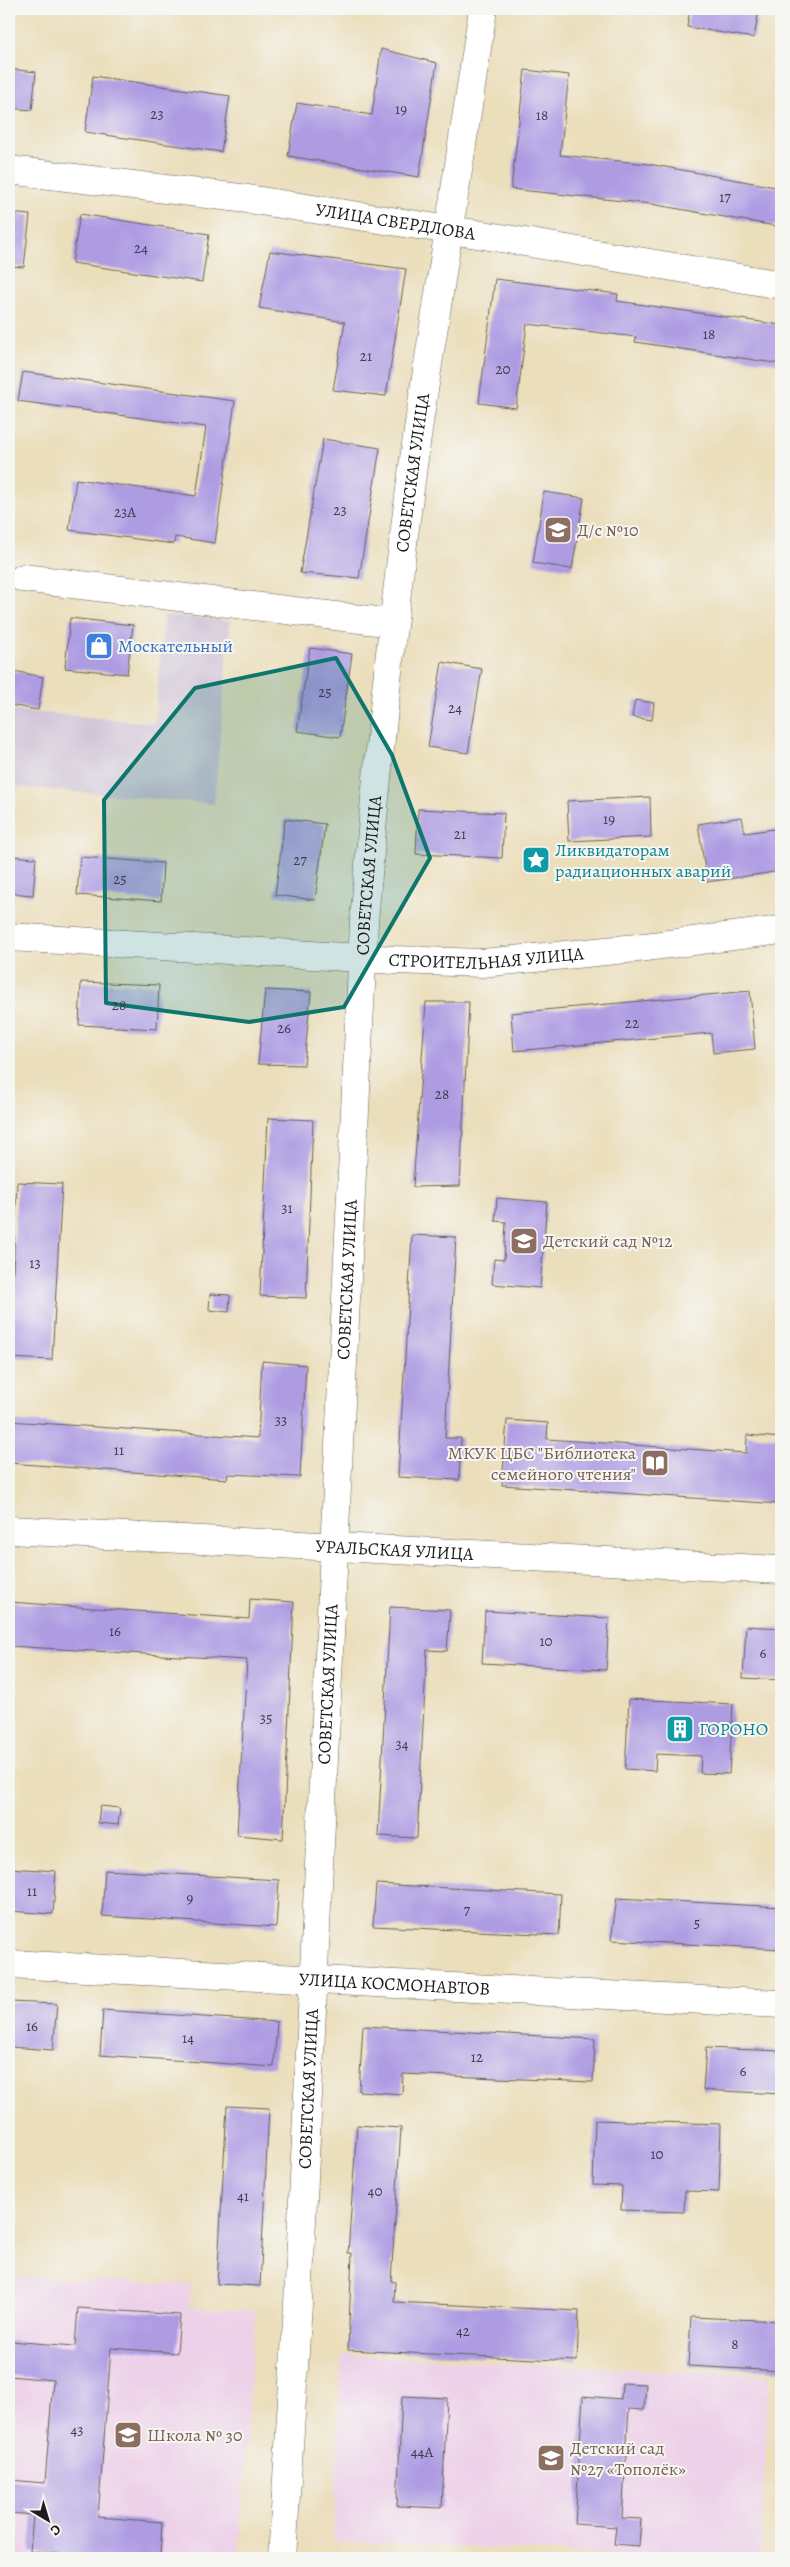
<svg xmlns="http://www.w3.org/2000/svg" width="790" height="2567" font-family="Alegreya,serif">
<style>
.built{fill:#edd1e9}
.industrial{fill:#ccbfd4}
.building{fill:#ae9ce3}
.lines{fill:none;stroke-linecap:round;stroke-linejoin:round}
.minor-casing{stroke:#646054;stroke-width:29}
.minor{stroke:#fff;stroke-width:28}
.marked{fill:#0f766e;fill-opacity:0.2;stroke:#0f766e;stroke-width:4;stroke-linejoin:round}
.labels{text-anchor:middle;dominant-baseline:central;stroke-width:4;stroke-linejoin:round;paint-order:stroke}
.number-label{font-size:15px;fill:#403c4e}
.street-label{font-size:18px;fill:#1c1c1c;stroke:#f6f6f2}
.education-label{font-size:18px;fill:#785e54;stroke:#f6f6f2;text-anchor:start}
.shop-label{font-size:18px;fill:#366cbe;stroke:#f6f6f2;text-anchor:start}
.culture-label{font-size:18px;fill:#0d838f;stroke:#f6f6f2;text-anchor:start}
</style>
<rect width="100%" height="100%" fill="#f6f6f2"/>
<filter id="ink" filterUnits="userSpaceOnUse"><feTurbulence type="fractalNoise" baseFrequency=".02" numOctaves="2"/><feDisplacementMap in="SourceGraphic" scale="10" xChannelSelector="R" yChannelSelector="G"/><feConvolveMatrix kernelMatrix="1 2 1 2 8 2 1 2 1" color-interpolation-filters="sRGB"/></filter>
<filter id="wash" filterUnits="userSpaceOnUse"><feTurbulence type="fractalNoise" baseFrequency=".0096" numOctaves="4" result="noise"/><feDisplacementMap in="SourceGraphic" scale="20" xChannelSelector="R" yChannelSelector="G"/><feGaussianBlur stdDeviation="1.12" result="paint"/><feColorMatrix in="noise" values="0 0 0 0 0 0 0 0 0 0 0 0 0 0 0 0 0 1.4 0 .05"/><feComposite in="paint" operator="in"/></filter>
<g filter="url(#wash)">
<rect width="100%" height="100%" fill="#ebdebb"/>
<g class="built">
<path d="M9 2277 191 2284 189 2307 255 2311 238 2558H9Z"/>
<path d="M342 2355 769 2376 760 2558H698L333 2541Z"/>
</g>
<path class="industrial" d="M164 615 230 621 214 804 9 786V710L155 723Z"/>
<g id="blocks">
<g class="building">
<path d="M690 9H759L754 38 687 27Z"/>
<path d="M381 49 437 63 419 177 288 156 297 103 372 115Z"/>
<path d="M9 69 36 72 32 110 9 108Z"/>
<path d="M525 70 569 75 560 155 649 164 781 188V227L651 204 511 189Z"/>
<path d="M93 76 230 96 221 152 85 132Z"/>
<path d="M9 213 30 215 24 267 9 266Z"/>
<path d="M80 214 209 234 202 282 72 263Z"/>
<path d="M270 251 406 269 386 396 333 390 345 322 259 308Z"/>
<path d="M495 279 618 294 617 301 781 325V364L635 342 636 337 527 324 516 408 479 403Z"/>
<path d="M23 372 235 401 215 543 175 537 174 544 69 530 76 479 196 496 206 427 18 401Z"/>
<path d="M323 439 380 448 359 578 300 573Z"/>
<path d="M544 492 584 498 572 569 533 563Z"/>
<path d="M70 618 133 625 127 674 65 668Z"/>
<path d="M310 648 352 654 340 737 297 731Z"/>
<path d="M442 662 482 669 468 753 428 747Z"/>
<path d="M9 670 43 677 38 710 9 705Z"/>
<path d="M635 700 654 703 652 720 632 717Z"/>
<path d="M650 797 651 837 569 841 567 801Z"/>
<path d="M418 809 504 813 502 858 416 854Z"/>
<path d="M742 817 745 833 781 828V871L707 882 698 824Z"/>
<path d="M285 819 325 824 315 900 275 895Z"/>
<path d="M9 856 36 858 33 895 9 893Z"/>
<path d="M80 857 163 863 161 901 77 895Z"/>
<path d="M81 982 159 985 157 1029 79 1025Z"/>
<path d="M265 990 311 992 304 1065 258 1064Z"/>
<path d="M750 991 755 1049 713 1053 711 1033 514 1051 511 1013Z"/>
<path d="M426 1002H469L460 1186 413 1187Z"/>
<path d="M268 1118 313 1120 306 1298 260 1296Z"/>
<path d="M17 1182 62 1184 52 1360 9 1358Z"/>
<path d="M497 1198 547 1202 540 1288 492 1284 494 1259 504 1260 506 1222 495 1221Z"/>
<path d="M412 1235 456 1237 445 1438H461L459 1480 398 1477Z"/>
<path d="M210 1294 230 1295 229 1312 209 1310Z"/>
<path d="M262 1361 306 1365 300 1477 228 1474 227 1479 9 1463V1421L258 1438Z"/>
<path d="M507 1420 548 1423 547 1439 746 1453 747 1435 781 1438 779 1504 502 1485Z"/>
<path d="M250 1599 294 1602 283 1839 237 1835 247 1660 9 1646V1602L249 1619Z"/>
<path d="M390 1607 450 1610 447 1651 427 1650 417 1838 378 1836Z"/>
<path d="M485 1611 609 1618 606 1670 482 1663Z"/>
<path d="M746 1626 781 1628V1680L743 1678Z"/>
<path d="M629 1699 733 1704 729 1774 700 1773 701 1756 656 1754 655 1771 625 1769Z"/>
<path d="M100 1806 120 1808 118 1825 98 1823Z"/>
<path d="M9 1868 56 1871 53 1914 9 1911Z"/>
<path d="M105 1870 279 1880 276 1927 102 1916Z"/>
<path d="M376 1884 561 1894 559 1935 373 1926Z"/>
<path d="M617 1898 781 1907V1949L611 1940Z"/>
<path d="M9 2002 57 2004 53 2050 9 2047Z"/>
<path d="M103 2010 277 2022 274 2067 100 2055Z"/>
<path d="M363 2026 595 2039 593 2082 403 2074 402 2094 359 2091Z"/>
<path d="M706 2048 781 2051V2094L703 2090Z"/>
<path d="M227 2106 269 2108 260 2286 217 2284Z"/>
<path d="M595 2120 721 2124 719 2192 685 2191 684 2212 621 2210 622 2186 593 2185Z"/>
<path d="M357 2125 401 2128 391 2281 395 2282 394 2302 579 2311 577 2361 348 2350 352 2253H348Z"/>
<path d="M78 2308 180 2315 177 2353 111 2348 98 2517 162 2522 160 2558H117L30 2552 33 2515 9 2513V2480L45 2483 53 2380 9 2376V2341L75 2346Z"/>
<path d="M691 2317 781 2321V2371L688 2366Z"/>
<path d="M622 2383 646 2384 644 2410 629 2409 622 2518 641 2519 639 2546 614 2544 616 2527 575 2524 583 2396 621 2399Z"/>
<path d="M402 2396 447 2398 442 2508 397 2506Z"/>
</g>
</g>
</g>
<g filter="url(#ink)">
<use href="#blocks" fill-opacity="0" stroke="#646054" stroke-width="1"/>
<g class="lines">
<defs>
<g id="minor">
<path id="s1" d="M9 170 248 199 483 235 781 285"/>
<path d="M23 578 393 623"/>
<path id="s2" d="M9 937 395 960 482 963 637 948 781 930"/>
<path id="s3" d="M9 1530 781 1570"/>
<path id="s4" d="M9 1964 781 2004"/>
<path id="s5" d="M282 2558 298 2304 364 922C378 753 396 584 420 416 440 280 463 145 483 9"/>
</g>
</defs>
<use href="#minor" class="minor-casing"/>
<use href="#minor" class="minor"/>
</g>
</g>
<path class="marked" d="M336 658 392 755 430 858 344 1007 249 1022 106 1003 104 800 195 688Z"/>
<defs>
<symbol id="school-square" viewBox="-11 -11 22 22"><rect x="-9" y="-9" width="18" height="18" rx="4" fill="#8d6e63" stroke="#f6f6f2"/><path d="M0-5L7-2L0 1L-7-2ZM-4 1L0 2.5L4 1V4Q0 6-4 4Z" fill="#fff"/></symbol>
<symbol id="shop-square" viewBox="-11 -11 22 22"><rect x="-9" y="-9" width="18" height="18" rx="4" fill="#3f7fe0" stroke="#f6f6f2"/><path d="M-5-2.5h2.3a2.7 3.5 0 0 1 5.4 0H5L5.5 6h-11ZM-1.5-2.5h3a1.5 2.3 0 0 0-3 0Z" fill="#fff"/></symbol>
<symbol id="sight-square" viewBox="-11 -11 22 22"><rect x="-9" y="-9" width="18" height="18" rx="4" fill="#0f9aa8" stroke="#f6f6f2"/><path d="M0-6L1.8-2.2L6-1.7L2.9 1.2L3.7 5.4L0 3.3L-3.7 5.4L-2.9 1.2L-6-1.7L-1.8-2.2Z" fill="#fff"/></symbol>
<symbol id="library-square" viewBox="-11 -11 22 22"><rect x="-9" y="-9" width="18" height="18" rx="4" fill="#8d6e63" stroke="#f6f6f2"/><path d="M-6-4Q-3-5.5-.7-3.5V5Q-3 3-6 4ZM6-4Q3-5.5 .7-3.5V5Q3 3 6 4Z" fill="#fff"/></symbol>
<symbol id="building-square" viewBox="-11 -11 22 22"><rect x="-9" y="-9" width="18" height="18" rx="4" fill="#0f9aa8" stroke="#f6f6f2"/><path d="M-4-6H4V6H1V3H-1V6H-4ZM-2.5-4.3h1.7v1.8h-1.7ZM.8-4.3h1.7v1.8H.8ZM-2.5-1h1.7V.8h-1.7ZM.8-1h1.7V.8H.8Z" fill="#fff"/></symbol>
</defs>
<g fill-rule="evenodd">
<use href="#school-square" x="542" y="514" width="32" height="32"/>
<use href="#shop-square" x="83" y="630" width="32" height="32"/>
<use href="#sight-square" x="520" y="844" width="32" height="32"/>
<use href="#school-square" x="508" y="1225" width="32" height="32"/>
<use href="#library-square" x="639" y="1447" width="32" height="32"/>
<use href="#building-square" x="664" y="1713" width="32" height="32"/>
<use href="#school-square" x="112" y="2419" width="32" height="32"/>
<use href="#school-square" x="535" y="2442" width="32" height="32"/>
</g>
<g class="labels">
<g class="number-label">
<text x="401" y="109">19</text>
<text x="157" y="114">23</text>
<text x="542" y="115">18</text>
<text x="725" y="197">17</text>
<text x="141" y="248">24</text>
<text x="709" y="334">18</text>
<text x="366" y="356">21</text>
<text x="503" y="369">20</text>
<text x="340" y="510">23</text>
<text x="125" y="512">23А</text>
<text x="325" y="692">25</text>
<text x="455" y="708">24</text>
<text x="609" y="819">19</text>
<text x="460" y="834">21</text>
<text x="300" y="860">27</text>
<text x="120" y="879">25</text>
<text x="119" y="1005">28</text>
<text x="632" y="1023">22</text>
<text x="284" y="1028">26</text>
<text x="442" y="1094">28</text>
<text x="287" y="1208">31</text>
<text x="35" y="1263">13</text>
<text x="281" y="1420">33</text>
<text x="119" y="1450">11</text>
<text x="115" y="1631">16</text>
<text x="546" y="1641">10</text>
<text x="763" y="1653">6</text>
<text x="266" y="1718">35</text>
<text x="402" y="1744">34</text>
<text x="32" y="1891">11</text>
<text x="190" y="1898">9</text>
<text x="467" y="1910">7</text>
<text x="697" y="1923">5</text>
<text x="32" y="2026">16</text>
<text x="188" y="2038">14</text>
<text x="477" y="2057">12</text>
<text x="743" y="2071">6</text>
<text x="657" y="2154">10</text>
<text x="375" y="2191">40</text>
<text x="243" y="2196">41</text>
<text x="463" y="2331">42</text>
<text x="735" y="2344">8</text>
<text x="77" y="2430">43</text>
<text x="422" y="2452">44А</text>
</g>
<g class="street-label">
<text stroke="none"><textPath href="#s1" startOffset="390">УЛИЦА СВЕРДЛОВА</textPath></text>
<text stroke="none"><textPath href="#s5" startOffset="2090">СОВЕТСКАЯ УЛИЦА</textPath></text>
<text stroke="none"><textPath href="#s5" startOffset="1685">СОВЕТСКАЯ УЛИЦА</textPath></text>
<text stroke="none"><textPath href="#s2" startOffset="478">СТРОИТЕЛЬНАЯ УЛИЦА</textPath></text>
<text stroke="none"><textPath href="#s5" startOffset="1280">СОВЕТСКАЯ УЛИЦА</textPath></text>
<text stroke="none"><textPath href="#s3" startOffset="386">УРАЛЬСКАЯ УЛИЦА</textPath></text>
<text stroke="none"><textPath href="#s5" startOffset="875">СОВЕТСКАЯ УЛИЦА</textPath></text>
<text stroke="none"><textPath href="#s4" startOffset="386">УЛИЦА КОСМОНАВТОВ</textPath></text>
<text stroke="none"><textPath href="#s5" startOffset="470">СОВЕТСКАЯ УЛИЦА</textPath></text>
</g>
<g class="education-label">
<text x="577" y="530">Д/с №10</text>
<text x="543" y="1241">Детский сад №12</text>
<text x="636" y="1453" text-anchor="end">МКУК ЦБС "Библиотека<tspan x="636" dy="21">семейного чтения"</tspan></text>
<text x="147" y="2435">Школа № 30</text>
<text x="570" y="2448">Детский сад<tspan x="570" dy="21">№27 «Тополёк»</tspan></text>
</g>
<g class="shop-label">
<text x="118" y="646">Москательный</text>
</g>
<g class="culture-label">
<text x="555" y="850">Ликвидаторам<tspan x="555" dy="21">радиационных аварий</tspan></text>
<text x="699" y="1729">ГОРОНО</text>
</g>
</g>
<rect width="790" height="2567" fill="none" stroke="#f6f6f2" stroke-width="30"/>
<g transform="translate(48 2520) rotate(142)" stroke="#f6f6f2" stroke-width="4" paint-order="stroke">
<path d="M0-4L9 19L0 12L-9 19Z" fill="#1c1c1c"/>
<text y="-8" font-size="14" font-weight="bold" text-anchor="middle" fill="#1c1c1c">С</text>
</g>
</svg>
